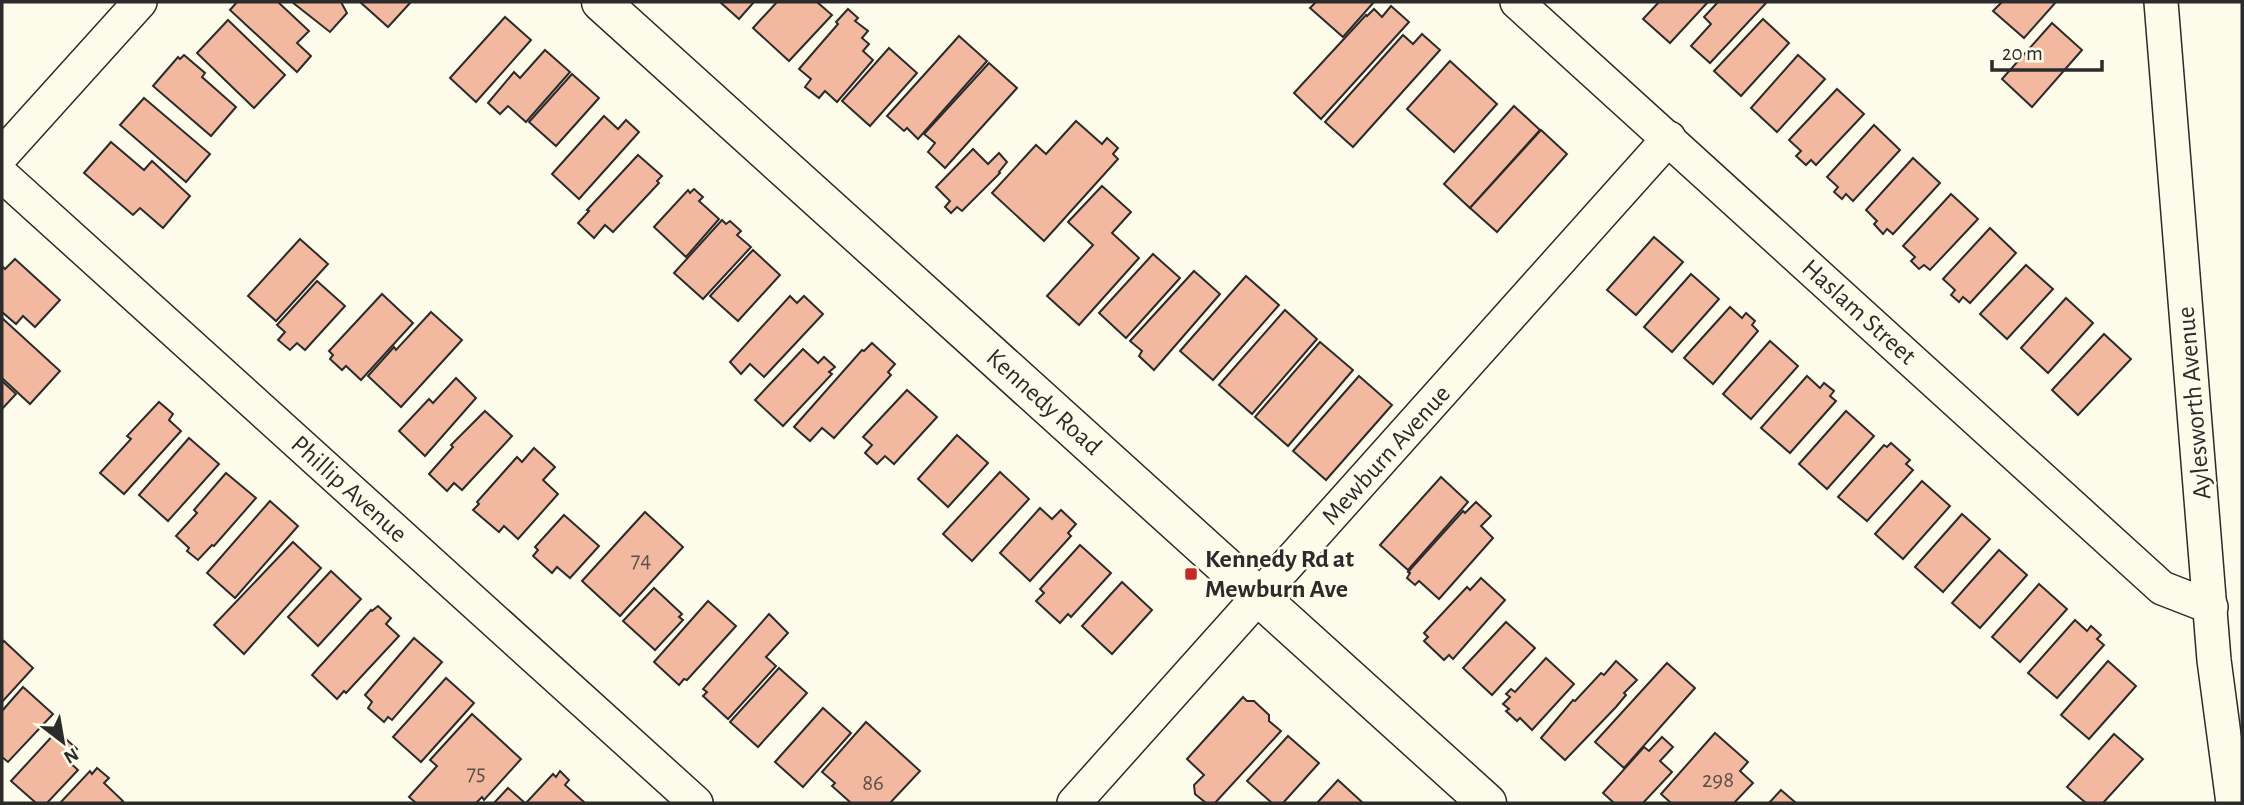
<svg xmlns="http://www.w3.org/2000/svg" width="2244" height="805" font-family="'Alegreya Sans',sans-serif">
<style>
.building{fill:#f2b8a0;stroke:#2b2b2b;stroke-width:2}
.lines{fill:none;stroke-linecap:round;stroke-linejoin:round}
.minor-casing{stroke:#2b2b2b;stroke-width:36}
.tertiary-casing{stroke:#2b2b2b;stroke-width:41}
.minor{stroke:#fdfbea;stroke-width:33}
.tertiary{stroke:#fdfbea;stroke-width:38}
.poi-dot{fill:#c62828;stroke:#fdfbea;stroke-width:2.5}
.labels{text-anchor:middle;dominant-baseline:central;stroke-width:5;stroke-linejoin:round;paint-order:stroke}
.number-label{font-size:23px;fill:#5d4e48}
.street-label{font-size:26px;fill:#2b2b2b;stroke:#fdfbea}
.poi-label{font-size:26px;font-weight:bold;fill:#2b2b2b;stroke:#fdfbea;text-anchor:start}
</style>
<rect width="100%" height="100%" fill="#fdfbea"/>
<g class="building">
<path d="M237 2H278L309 31 297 43 311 56 297 72 230 10Z"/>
<path d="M292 2H341L347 13 330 32Z"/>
<path d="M360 2H411L388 27Z"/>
<path d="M720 2H754L739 19Z"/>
<path d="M777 2H817L832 15 789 61 753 28Z"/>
<path d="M1316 2H1374L1343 37 1310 8Z"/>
<path d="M1659 2H1708L1670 43 1643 19Z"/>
<path d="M1718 2H1767L1710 63 1691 46 1711 24 1704 17Z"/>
<path d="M2002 2H2056L2024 38 1993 11Z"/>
<path d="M1391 6 1409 22 1321 119 1294 93 1366 15 1367 16 1374 9 1382 17Z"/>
<path d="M848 9 858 18 855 21 868 31 862 38 869 44 863 51 873 60 837 102 825 91 819 98 805 87 811 79 799 69 838 24 836 22Z"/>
<path d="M505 17 531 40 476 102 450 78Z"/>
<path d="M1763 19 1789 43 1741 96 1714 71Z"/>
<path d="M228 20 285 75 254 108 197 53Z"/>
<path d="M2052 23 2082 50 2032 107 2002 79Z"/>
<path d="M1422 34 1440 50 1353 147 1325 122 1403 35 1413 44Z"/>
<path d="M959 36 987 61 918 139 907 128 904 131 887 116Z"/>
<path d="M889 48 917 73 870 126 842 101Z"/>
<path d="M545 50 570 72 526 122 508 106 500 114 488 103 514 72 520 78Z"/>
<path d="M184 55 205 73 202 77 236 107 211 136 153 86 178 57 180 59Z"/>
<path d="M1798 55 1825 79 1777 132 1751 108Z"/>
<path d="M1450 61 1497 104 1454 152 1407 109Z"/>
<path d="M989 63 1017 88 945 168 928 152 935 143 924 134Z"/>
<path d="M572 74 599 98 556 146 529 122Z"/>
<path d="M1837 89 1864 114 1816 165 1811 160 1806 165 1796 156 1801 151 1789 140Z"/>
<path d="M144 98 210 154 186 182 120 125Z"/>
<path d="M1514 106 1540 130 1470 208 1444 184Z"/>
<path d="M604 116 618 129 626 120 639 132 579 199 552 174Z"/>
<path d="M1076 121 1102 144 1107 138 1118 148 1113 154 1118 159 1044 241 992 193 1036 145 1046 154Z"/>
<path d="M1874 125 1900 150 1853 201 1846 194 1842 199 1834 192 1838 187 1827 177Z"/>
<path d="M1541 130 1567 154 1497 232 1470 208Z"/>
<path d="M111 142 144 170 152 161 190 196 163 228 140 208 133 215 84 173Z"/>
<path d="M973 149 988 164 999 153 1007 162 999 172 1000 173 962 211 957 207 951 213 945 207 950 201 936 187Z"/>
<path d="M638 155 662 176 657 181 659 183 613 232 605 225 594 238 578 223 589 211 587 210Z"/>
<path d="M1913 158 1940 183 1893 234 1887 229 1883 234 1874 224 1877 221 1866 210Z"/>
<path d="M1102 186 1131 212 1112 233 1139 258 1079 325 1047 296 1093 245 1068 222Z"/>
<path d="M694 189 703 197 699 201 719 219 686 257 654 227 688 190 690 193Z"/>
<path d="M1951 194 1978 219 1930 270 1924 265 1919 269 1911 261 1915 257 1903 246Z"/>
<path d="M722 220 726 224 730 221 741 231 737 235 751 247 703 299 674 273Z"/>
<path d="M1990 228 2016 253 1970 303 1963 297 1959 302 1951 295 1955 290 1943 279Z"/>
<path d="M1654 237 1683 262 1636 315 1607 290Z"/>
<path d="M300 239 328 264 276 321 248 296Z"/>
<path d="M753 250 780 275 738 321 710 296Z"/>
<path d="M1153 254 1180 278 1126 338 1099 313Z"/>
<path d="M15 259 60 300 35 327 23 316 16 324 2 312V266L5 269Z"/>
<path d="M2026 265 2053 289 2007 339 1980 314Z"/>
<path d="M1194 271 1220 294 1154 370 1139 356 1142 351 1130 341Z"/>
<path d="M1691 274 1719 299 1672 352 1644 327Z"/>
<path d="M1246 276 1279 305 1213 380 1180 351Z"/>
<path d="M317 281 345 306 305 350 297 343 290 350 278 340 285 332 277 325Z"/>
<path d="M382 294 413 323 361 380 346 366 342 370 330 359 333 355 329 351Z"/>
<path d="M790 296 797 303 804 296 823 314 764 377 750 364 741 374 730 362Z"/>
<path d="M2066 298 2093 323 2048 373 2021 348Z"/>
<path d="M1730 307 1742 318 1746 313 1755 321 1752 325 1758 331 1713 384 1684 358Z"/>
<path d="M1285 310 1317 339 1252 414 1219 385Z"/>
<path d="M431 312 462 340 401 407 368 376 394 347 396 350Z"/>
<path d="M2 318 60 371 30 404 2 378Z"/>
<path d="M2104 334 2131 359 2078 415 2052 390Z"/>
<path d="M1770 341 1798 366 1751 419 1723 394Z"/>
<path d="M1320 342 1353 370 1288 446 1255 417Z"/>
<path d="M872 343 895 364 888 372 891 375 834 438 822 428 810 441 794 427 862 350 864 351Z"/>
<path d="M803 349 818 363 824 357 835 367 829 372 832 374 783 426 755 400Z"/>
<path d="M1359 376 1392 405 1326 480 1293 451Z"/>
<path d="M1807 376 1820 388 1824 383 1834 391 1830 396 1836 401 1790 453 1761 428Z"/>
<path d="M456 378 476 398 425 456 399 431 429 399 433 403Z"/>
<path d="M2 381 16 394 2 409Z"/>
<path d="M907 390 937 417 894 464 885 456 877 464 865 453 872 445 863 437Z"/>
<path d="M159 402 173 414 169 420 181 431 124 494 100 473 131 439 127 436Z"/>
<path d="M485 411 512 436 462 490 454 483 447 491 429 474 453 447 451 445Z"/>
<path d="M1846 411 1874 436 1827 489 1799 464Z"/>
<path d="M957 435 988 463 948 507 918 479Z"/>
<path d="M189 438 219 464 168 521 139 495Z"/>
<path d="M1891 443 1910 460 1906 464 1913 470 1867 521 1838 497 1884 445 1887 447Z"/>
<path d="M534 448 555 467 543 480 558 494 518 539 504 526 499 532 473 510 479 504 477 502 517 457 522 462Z"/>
<path d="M1000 472 1029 499 972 561 943 534Z"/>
<path d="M226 473 256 498 214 546 212 545 198 560 187 551 189 548 176 536 197 513 194 510Z"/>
<path d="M1441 477 1468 502 1408 570 1380 545Z"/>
<path d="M1922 481 1950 506 1903 559 1875 534Z"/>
<path d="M270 501 298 526 235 598 207 573Z"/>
<path d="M1476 502 1491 516 1481 526 1493 538 1439 599 1419 581 1415 585 1407 578 1410 573 1408 572 1463 511 1465 513Z"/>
<path d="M1040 508 1052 519 1061 510 1076 524 1068 533 1071 536 1030 581 1000 553Z"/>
<path d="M645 512 683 547 620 616 582 581Z"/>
<path d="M1962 514 1990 539 1943 592 1915 567Z"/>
<path d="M564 515 599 546 570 578 557 567 552 573 533 556 538 550 535 547Z"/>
<path d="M293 542 321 568 244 654 214 625Z"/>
<path d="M1080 545 1111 573 1071 617 1068 614 1060 623 1036 601 1044 593 1040 589Z"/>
<path d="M1999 550 2027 575 1980 628 1952 603Z"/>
<path d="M331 571 361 599 318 646 288 617Z"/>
<path d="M1481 578 1505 600 1453 659 1449 655 1444 660 1424 641 1428 637 1424 633 1467 587 1470 590Z"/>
<path d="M1122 582 1152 610 1112 654 1082 626Z"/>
<path d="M2039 584 2067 609 2020 662 1992 637Z"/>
<path d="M654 588 682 614 679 617 683 620 655 650 623 621Z"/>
<path d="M708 601 736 626 687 680 684 679 679 685 654 662Z"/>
<path d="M378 606 391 618 386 624 399 636 346 693 344 691 337 699 312 675 371 610 372 611Z"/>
<path d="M769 614 788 633 766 657 776 666 728 719 703 696 707 692 703 689Z"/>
<path d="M2075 620 2087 631 2091 626 2101 635 2097 639 2104 645 2057 698 2028 673Z"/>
<path d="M1506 622 1535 648 1492 695 1463 668Z"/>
<path d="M414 638 442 662 392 720 388 717 384 722 368 708 372 702 365 695Z"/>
<path d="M4 641 33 668 2 702V643Z"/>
<path d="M1546 658 1574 684 1532 730 1520 718 1517 721 1506 711 1509 709 1503 704 1510 697 1506 694 1511 689 1515 692Z"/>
<path d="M1616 661 1637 680 1624 693 1626 695 1616 707 1565 760 1541 738 1573 700 1575 701 1601 673 1604 675Z"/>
<path d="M2108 661 2136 686 2089 739 2061 715Z"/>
<path d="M1667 663 1695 688 1624 768 1595 742Z"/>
<path d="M779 668 807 693 758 747 730 722Z"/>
<path d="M446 678 474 703 421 762 393 737Z"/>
<path d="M23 687 53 714 8 762 2 757V711Z"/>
<path d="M1243 697 1247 701H1254L1269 715V721L1281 731 1215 803H1206L1195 794 1194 785 1204 775 1187 759Z"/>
<path d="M823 708 851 733 803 787 775 762Z"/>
<path d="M472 714 521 759 484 800 482 797 476 803H416L409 797 437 766 430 760Z"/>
<path d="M866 722 920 771 890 803H851L832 786 835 783 822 772Z"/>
<path d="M57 731 77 749 67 760 78 770 47 803H36L11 781Z"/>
<path d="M1715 733 1748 762 1740 771 1753 783 1734 803H1671L1661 794Z"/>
<path d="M2114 734 2143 759 2103 803H2086L2067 787Z"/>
<path d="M1288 736 1319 763 1283 803H1272L1247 781Z"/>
<path d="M1662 737 1673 747 1660 761 1672 772 1643 803H1614L1603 793 1644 747 1649 751Z"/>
<path d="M97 768 109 778 104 783 123 801 120 803H60L90 771 92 774Z"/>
<path d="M560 771 569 780 565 785 585 803H526L553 774 556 777Z"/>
<path d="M1338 780 1363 803H1317Z"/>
<path d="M508 788 525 803H494Z"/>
<path d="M1781 790 1796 803H1769Z"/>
</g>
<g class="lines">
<defs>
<g id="minor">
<path d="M1517 2 2162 588 2211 607"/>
<path d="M2161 2 2214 660 2233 803"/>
<path d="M2 155 140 2"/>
<path d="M2 175 696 803"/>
<path d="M1074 803 1669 138"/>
</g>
<path id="tertiary" d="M601 2 1487 803"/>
</defs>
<use href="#minor" class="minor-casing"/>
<use href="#tertiary" class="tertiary-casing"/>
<use href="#minor" class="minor"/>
<use href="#tertiary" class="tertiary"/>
</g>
<rect class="poi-dot" x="1184" y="567" width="14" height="14" rx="3.5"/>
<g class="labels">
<g class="number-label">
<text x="641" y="560">74</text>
<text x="476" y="773">75</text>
<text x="1718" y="780">298</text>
<text x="873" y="783">86</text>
</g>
<g class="street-label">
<text transform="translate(1859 312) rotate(42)">Haslam Street</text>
<text transform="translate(1044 402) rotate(42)">Kennedy Road</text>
<text transform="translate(2194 403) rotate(-95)">Aylesworth Avenue</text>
<text transform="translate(1386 455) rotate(-48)">Mewburn Avenue</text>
<text transform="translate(349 489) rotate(42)">Phillip Avenue</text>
</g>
<g class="poi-label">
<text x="1205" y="559">Kennedy Rd at<tspan x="1205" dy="30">Mewburn Ave</tspan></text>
</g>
</g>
<rect width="2244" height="805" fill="none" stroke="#2b2b2b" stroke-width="7"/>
<g transform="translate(63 742) rotate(149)" stroke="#fdfbea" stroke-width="5" paint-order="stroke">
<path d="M0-5L12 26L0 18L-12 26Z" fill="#2b2b2b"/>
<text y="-10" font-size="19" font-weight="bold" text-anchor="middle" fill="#2b2b2b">N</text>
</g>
<path d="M1992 60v10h110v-10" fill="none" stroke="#2b2b2b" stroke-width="3.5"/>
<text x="2002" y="60" font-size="21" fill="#2b2b2b" stroke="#fdfbea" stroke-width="5" paint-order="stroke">20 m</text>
</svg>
